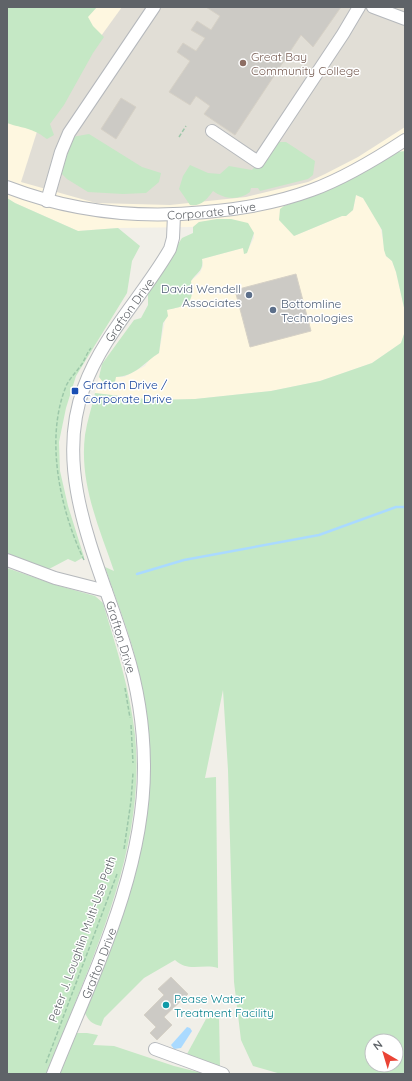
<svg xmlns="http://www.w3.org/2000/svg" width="412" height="1081" font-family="Quicksand,sans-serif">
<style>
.commercial{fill:#fef7e0}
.education{fill:#e1ded6}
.green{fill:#c5e8c5;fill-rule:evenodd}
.water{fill:#aadaff}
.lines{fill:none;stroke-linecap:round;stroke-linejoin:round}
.stream{stroke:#aadaff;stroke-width:2.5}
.building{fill:#cccac5;stroke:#d6d1c6}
.minor-casing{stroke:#b5b8bc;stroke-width:14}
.path{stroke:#9cc7a9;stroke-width:1.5;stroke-dasharray:4 2;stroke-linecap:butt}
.minor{stroke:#fff;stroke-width:12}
.education-dot{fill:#8d6e63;stroke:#fff;stroke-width:1.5}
.service-dot{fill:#5c6f8a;stroke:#fff;stroke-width:1.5}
.transit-dot{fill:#1a4fb4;stroke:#fff;stroke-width:1.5}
.culture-dot{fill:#0f9aa8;stroke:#fff;stroke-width:1.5}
.labels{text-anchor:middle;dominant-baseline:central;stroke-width:3;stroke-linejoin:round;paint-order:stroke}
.education-label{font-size:12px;fill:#785e54;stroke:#fff;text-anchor:start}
.street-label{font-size:12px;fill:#5f6368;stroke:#fff}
.service-label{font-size:12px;fill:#4e5e75;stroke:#fff;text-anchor:end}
.transit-label{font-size:12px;fill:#164399;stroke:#fff;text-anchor:start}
.culture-label{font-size:12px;fill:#0d838f;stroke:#fff;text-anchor:start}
</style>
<rect width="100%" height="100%" fill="#f1efe8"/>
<path class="commercial" d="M7 7H405V151L397 152 356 177 313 196 294 236 342 216H346L353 210 356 195 363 198 380 225 386 256 392 261 396 272 405 312V331L401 343 372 363 320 381 271 391 195 399 153 400 95 393 99 377 103 382 116 377H124L145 366 150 359 159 353 167 310 185 306 191 298V281L200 273 203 266 202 259 243 248 246 254 254 238V233L248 224 231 219 199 222 193 227 118 228 78 231 15 203 7 198Z"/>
<path class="education" d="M122 7H405V127L358 157 325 174 308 182 246 197 170 205 96 203 21 182 41 119Z"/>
<g class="green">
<path d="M7 7H97L88 17 93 26 104 37 93 53 64 105 50 124 54 135 47 139C31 127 24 129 7 123Z"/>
<path d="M89 134 142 167 161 173 159 182 146 193 123 194 88 192 67 179 60 172 72 137Z"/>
<path d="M278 142H286L315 161 313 175 308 179 260 191 258 188H251L250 192C238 201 224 199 213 191 207 199 201 207 190 205L179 189 183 176 190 165 208 173 220 174 229 166 252 170Z"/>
<path d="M405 151V312L396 272 392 261 386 256 384 250 382 230 363 198 356 195 353 210 346 216H342L294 236 279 220 280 209 284 206C325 192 361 175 397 152Z"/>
<path d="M7 198 15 203 78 231 118 228 140 246 132 261 127 293 76 376 66 408 59 442 60 471 68 506 84 557 75 562 68 559 49 569 7 554Z"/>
<path d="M217 219H231L248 223 254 233 247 253 244 254 243 248 202 259C204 271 197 272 191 281 195 304 187 306 167 310L168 316 163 323 159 353C145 362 134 377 116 377L115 382 110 383 103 382 99 377 102 364 134 320 141 318 148 305V292L182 238 193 233V227L199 222Z"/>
<path d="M405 331V1074H281L253 1066 241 1040 234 982 228 770 223 690 205 778 216 777 218 968C202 963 189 973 175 960L144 978 104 1018 101 1026C91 1024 88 1020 84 1011L131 886C156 799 156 717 127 630 120 609 112 588 105 567L114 571C99 527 79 483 85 435 87 421 92 407 95 393L153 400 195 399 271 391 320 381 372 363 401 343ZM372 1041H396V1065H372Z"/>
<path d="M7 568 56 585 95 596 103 603C116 647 130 689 135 735 147 854 87 965 48 1074H7Z"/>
<path d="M219 1015 220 1067 187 1054 206 1019Z"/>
<path d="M76 1033H87L98 1035 93 1045 114 1046 174 1066 206 1074H60Z"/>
</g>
<path class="water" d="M187 1027 190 1028 192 1031 181 1048 174 1049 171 1045Z"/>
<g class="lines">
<path class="stream" d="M137 574 184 560 319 535 396 507H405"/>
</g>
<g class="building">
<path d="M206 7H341L313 47 301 35 235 135 204 114 210 106 196 96 190 105 169 92 190 61 177 52 183 43 196 51 205 38 191 30 197 21 211 30 220 16Z"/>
<path d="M121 98 136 107 116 139 101 129Z"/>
<path d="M296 274 311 331 250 347 235 290Z"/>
<path d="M171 977 188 994 164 1017 172 1025 157 1040 150 1033 156 1027 144 1015 164 995 158 989Z"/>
</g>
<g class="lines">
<defs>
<g id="minor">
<path d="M373 7 405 19"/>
<path d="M212 131 258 162 343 34 359 7"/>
<path id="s1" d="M7 187C72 212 137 219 206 212 242 209 277 203 312 190 345 178 376 159 405 140"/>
<path d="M47 201 61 152 69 133 154 7"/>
<path d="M7 560 55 578 106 591"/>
<path d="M155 1049 223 1074"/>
<path id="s2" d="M53 1074C92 976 144 875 144 768 144 728 138 688 126 650 101 566 51 475 84 387 103 335 143 296 170 249L173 238 174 215"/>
</g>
</defs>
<use href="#minor" class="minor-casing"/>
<g class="path">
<path d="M179 137 186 126"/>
<path d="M84 560C60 510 44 437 67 384 71 377 77 371 82 364 85 359 87 353 91 348"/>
<path d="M125 688 130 718"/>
<path d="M131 725 133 763"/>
<path d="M124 849 131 801 133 773"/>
<path d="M46 1063 117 874"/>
</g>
<use href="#minor" class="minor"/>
</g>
<circle class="education-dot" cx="243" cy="63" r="4"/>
<g class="service-dot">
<circle cx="249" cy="295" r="4"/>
<circle cx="273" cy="310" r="4"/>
</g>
<rect class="transit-dot" x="71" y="387" width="8" height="8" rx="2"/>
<circle class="culture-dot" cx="166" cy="1005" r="4"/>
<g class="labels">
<g class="education-label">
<text x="251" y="56">Great Bay<tspan x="251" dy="14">Community College</tspan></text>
</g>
<g class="street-label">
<text stroke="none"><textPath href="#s1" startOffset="208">Corporate Drive</textPath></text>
<text stroke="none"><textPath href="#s2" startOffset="803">Grafton Drive</textPath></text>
<text transform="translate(121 637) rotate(73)">Grafton Drive</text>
<text transform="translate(82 939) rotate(-70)">Peter J. Loughlin Multi-Use Path</text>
<text stroke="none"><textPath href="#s2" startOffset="120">Grafton Drive</textPath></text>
</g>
<g class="service-label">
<text x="241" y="288">David Wendell<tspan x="241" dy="14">Associates</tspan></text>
<text x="281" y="303" text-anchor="start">Bottomline<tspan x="281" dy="14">Technologies</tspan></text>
</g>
<g class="transit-label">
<text x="83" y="384">Grafton Drive /<tspan x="83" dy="14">Corporate Drive</tspan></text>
</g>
<g class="culture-label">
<text x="174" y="998">Pease Water<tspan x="174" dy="14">Treatment Facility</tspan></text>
</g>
</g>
<rect width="412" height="1081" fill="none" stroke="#5f6368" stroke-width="16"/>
<g transform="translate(384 1053) rotate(322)"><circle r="19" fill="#ffffff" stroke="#bfc1c3"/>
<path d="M0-3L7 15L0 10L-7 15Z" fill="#ea4335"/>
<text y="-6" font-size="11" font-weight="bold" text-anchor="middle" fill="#5f6368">N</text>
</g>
</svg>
